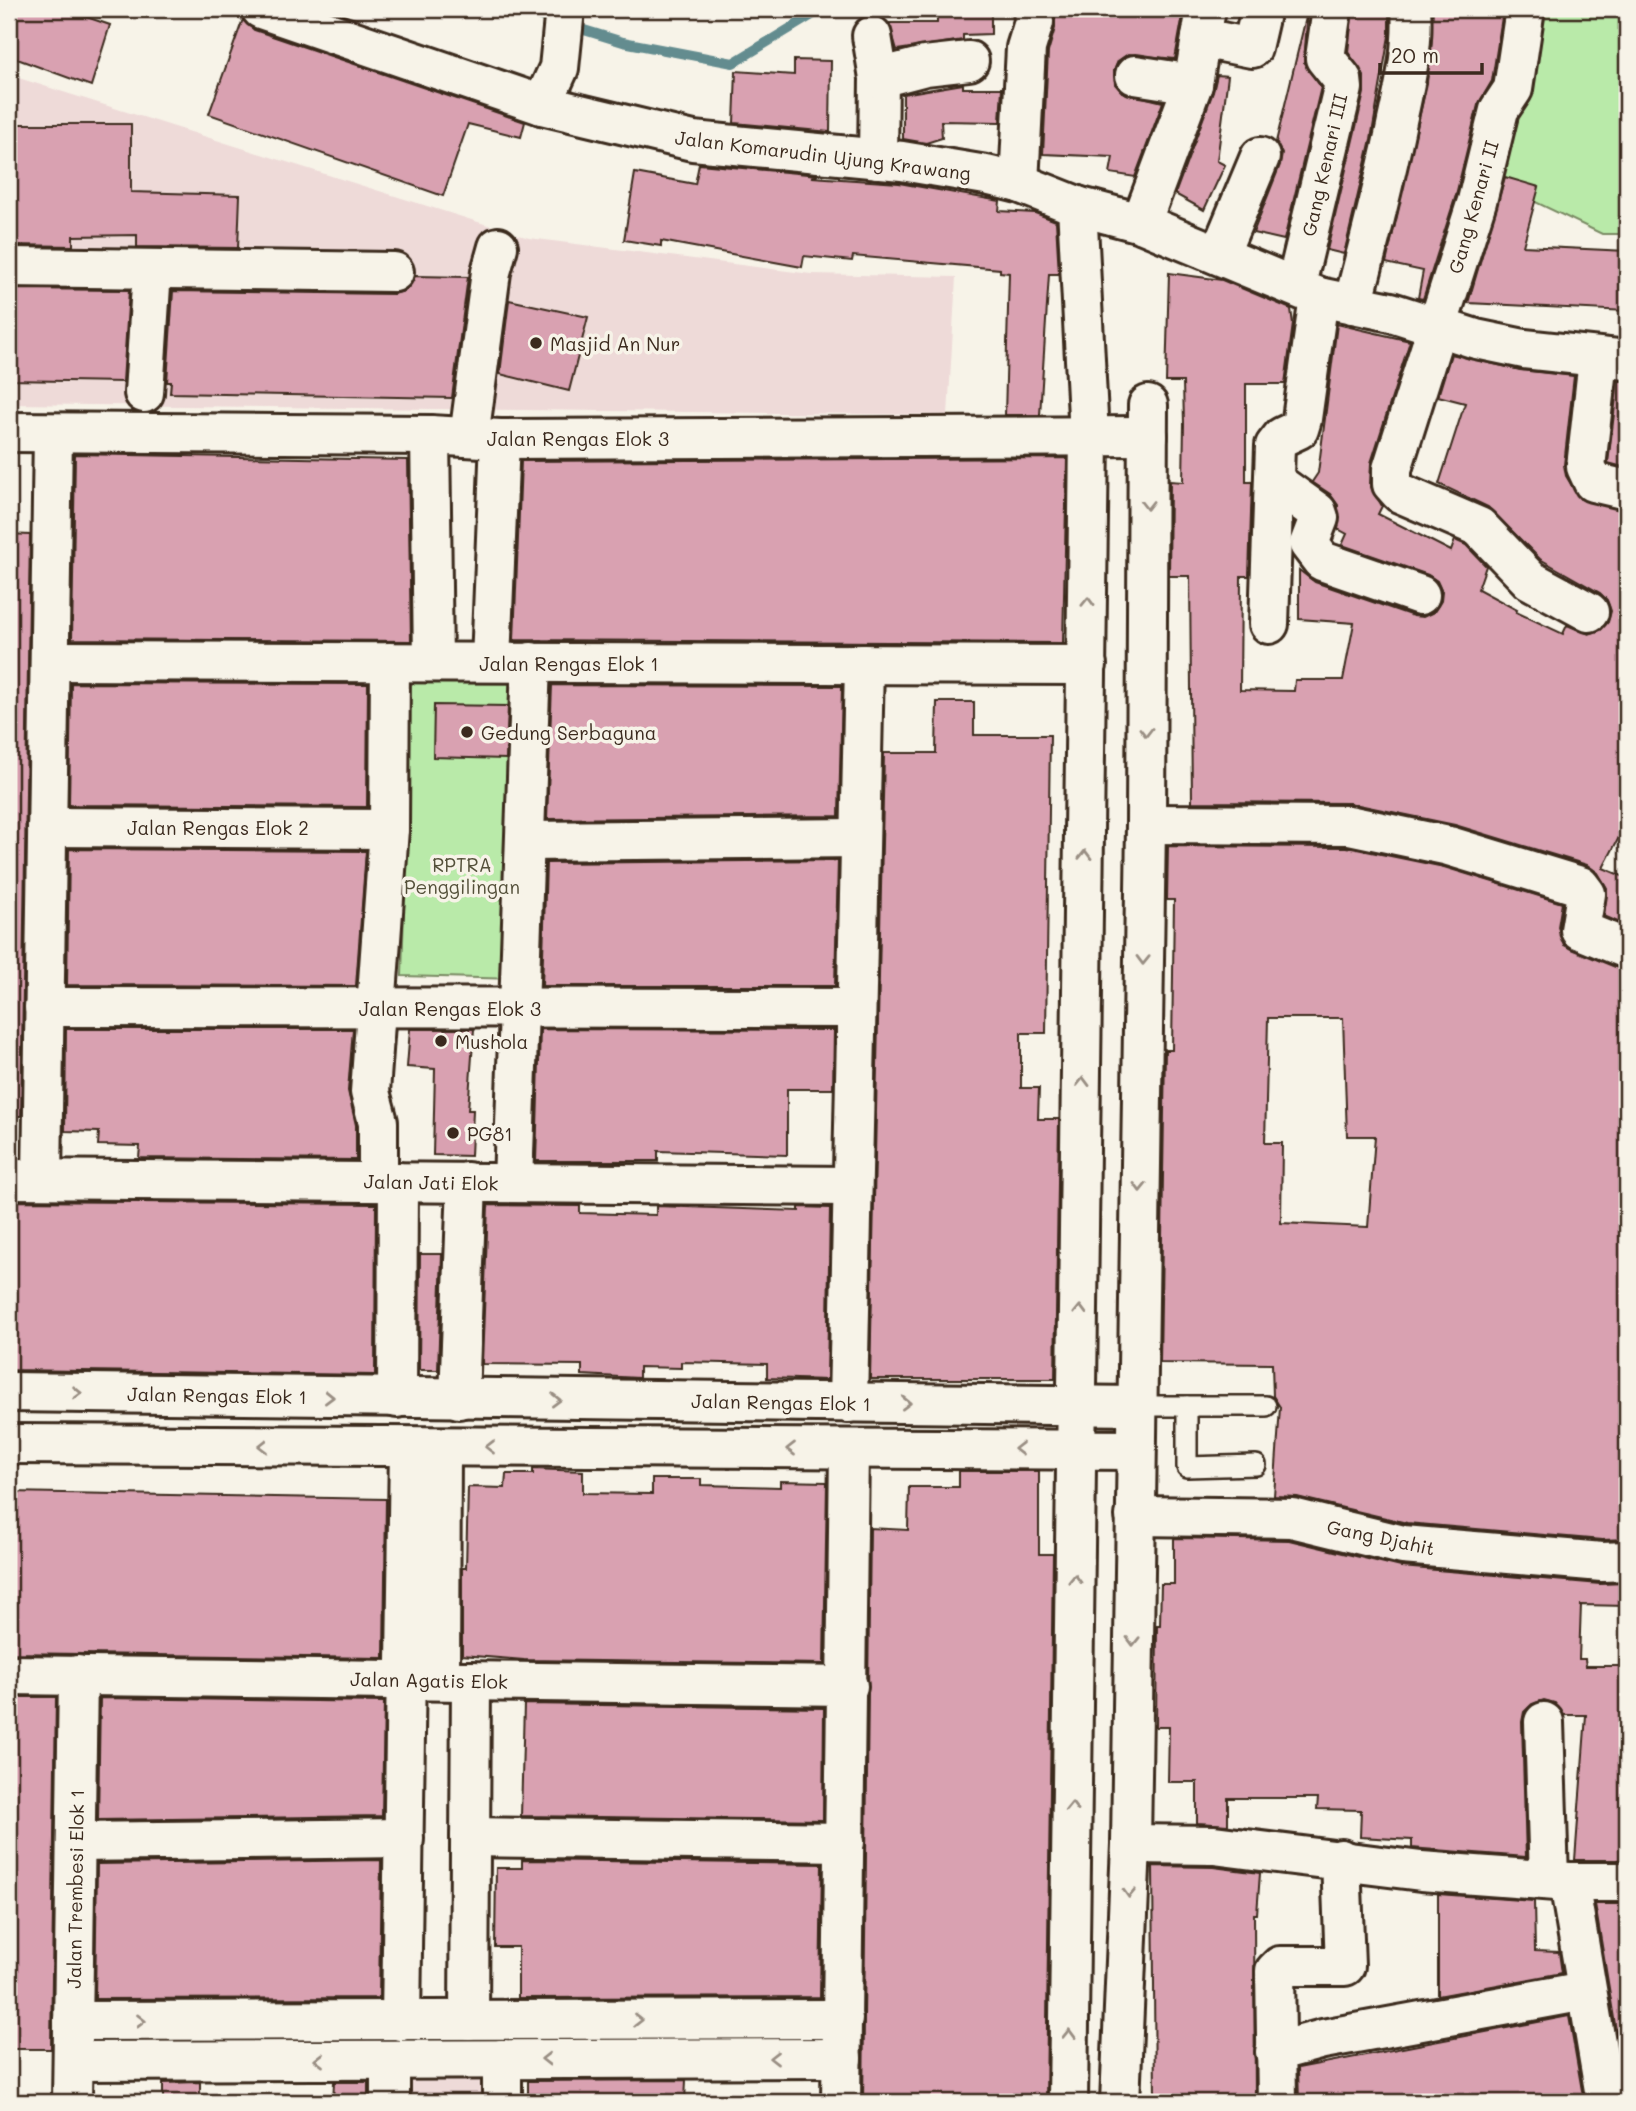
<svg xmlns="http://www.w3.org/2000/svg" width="1636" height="2111" font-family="Mali,sans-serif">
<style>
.built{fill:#eedad8}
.green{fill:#b9eaa9;stroke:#7a8a64;stroke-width:2}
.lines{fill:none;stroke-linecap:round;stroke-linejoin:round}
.stream{stroke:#638c8f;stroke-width:10}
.building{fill:#d9a1b1;stroke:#3b2a1e;stroke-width:2;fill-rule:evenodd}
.lane-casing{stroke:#3b2a1e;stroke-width:24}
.street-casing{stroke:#3b2a1e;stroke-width:44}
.lane{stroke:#f7f3e8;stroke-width:19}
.street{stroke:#f7f3e8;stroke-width:38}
.oneway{stroke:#998e83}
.poi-dot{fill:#3b2a1e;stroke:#f7f3e8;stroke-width:2.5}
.labels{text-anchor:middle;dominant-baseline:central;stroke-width:7;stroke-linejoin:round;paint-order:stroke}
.street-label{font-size:19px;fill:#3b2a1e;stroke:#f7f3e8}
.poi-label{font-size:19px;fill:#3b2a1e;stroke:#f7f3e8;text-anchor:start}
.park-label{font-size:19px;fill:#54503a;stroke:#f7f3e8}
</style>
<rect width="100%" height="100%" fill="#f7f3e8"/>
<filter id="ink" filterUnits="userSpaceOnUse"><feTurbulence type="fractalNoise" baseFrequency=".0143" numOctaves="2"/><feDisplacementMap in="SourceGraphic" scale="14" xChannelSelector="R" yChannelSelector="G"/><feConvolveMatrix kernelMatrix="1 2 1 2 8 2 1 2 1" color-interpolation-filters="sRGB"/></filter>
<g filter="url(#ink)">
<g class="built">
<path d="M9 75 529 238 811 274 956 277 948 415 9 404Z"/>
<path d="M398 2063H519L517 2102H398Z"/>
</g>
<g class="green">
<path d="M1536 9H1627V234H1602L1492 181Z"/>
<path d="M520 667 519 979 402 976 411 670Z"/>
</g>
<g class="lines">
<g class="stream">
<path d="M517 9 556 21"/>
<path d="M571 26 623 42 733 63 822 9"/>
</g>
</g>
<g class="building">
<path d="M9 9H63L110 25 91 86 9 56Z"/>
<path d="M937 9H991V34L963 35V40L897 50 889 23H937Z"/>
<path d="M1055 9H1184L1175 59 1128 54 1118 61 1114 71 1115 84 1122 92 1163 102 1135 177 1110 173 1113 157 1043 154 1048 52 1055 28Z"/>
<path d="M1308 9 1304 63 1321 87 1284 240 1253 233 1280 165 1282 154 1276 142Z"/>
<path d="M1353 9H1389V36L1371 139 1344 254 1327 250 1364 93V76L1348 52Z"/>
<path d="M1433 9 1503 11 1492 81 1478 105 1456 195 1423 299 1418 298 1423 271 1386 263 1427 83Z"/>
<path d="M243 19 254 30 525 122 521 137 468 124 443 196 209 114Z"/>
<path d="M794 60 831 61 830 132 734 123 736 71 794 75Z"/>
<path d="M1217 75 1228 76 1217 161 1225 165 1204 210 1175 194 1213 92Z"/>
<path d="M963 84V88H1002L1000 122 941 121 942 138 926 143 903 139V94Z"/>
<path d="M11 124H131V192L240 195 238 248 137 247V235L73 236V246L11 245Z"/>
<path d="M699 164 818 175 812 177 899 183 1000 201 999 211 1035 213 1056 221 1059 274H1049L1040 415H1005L1009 273 1000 272V269L853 256 852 261 804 256 802 267 661 241V246L624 240 635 173 695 184Z"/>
<path d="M1505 177 1539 187 1523 246 1627 251V311L1468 303Z"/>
<path d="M1169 273 1222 280 1291 309 1293 324 1285 384H1246V482H1252L1249 576H1241L1240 690 1294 691 1295 680H1343L1354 623 1299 619V570L1315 582 1413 616 1423 617 1434 612 1441 601 1442 592 1437 581 1428 575 1342 545 1347 534 1338 529V505L1330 494 1312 482 1318 473 1337 324 1410 341 1371 463 1370 485 1382 506 1378 514 1451 551 1455 540 1466 545 1486 566 1478 589 1517 610 1516 612 1563 634 1567 625 1589 634 1601 630 1608 622 1611 611 1607 600 1600 593 1540 559 1488 507 1439 484 1465 403 1438 396 1451 354 1520 370 1574 376 1564 465 1566 476 1580 499 1627 511V707L1621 730 1627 733V822L1603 868 1627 878V926L1604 916 1607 888 1598 873 1587 865 1455 825 1349 803 1192 802 1190 576H1169L1170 481 1183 482 1184 424 1183 382H1166Z"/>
<path d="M415 276 468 277 452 398 170 393 171 382H167L173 291 394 294 405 291Z"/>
<path d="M9 289 129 290 123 382 9 380Z"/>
<path d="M509 300 588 317 569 391 500 374Z"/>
<path d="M1618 381H1627V468L1608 463Z"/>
<path d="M75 454 408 460 411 641 72 639Z"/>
<path d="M1067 458 1063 643 514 640 521 461Z"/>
<path d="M9 534 30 535 21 1116H9Z"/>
<path d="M71 683 368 684 367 807 69 805Z"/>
<path d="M552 685 842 686 839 816 547 819Z"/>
<path d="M937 702H974V735H1050L1046 1033H1021V1088H1039L1038 1119H1059L1055 1379H870L884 753H936Z"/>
<path d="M434 705 508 706 506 759 433 757Z"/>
<path d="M1168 846 1347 847 1444 867 1562 903 1558 927 1564 945 1627 970V1539L1602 1540 1407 1523 1297 1497 1274 1496 1280 1407 1273 1396 1272 1364 1160 1363 1165 1050H1172L1174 900H1167ZM1268 1018H1343L1347 1136H1375L1368 1227 1281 1223 1282 1143H1265Z"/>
<path d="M69 849 366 851 356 986 67 985Z"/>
<path d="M838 860 835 986H542L546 863Z"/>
<path d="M66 1029H353L348 1091 356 1125V1160L139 1158 140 1146 98 1145 99 1132 65 1131Z"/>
<path d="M410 1029H474L468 1110H473L471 1156 433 1155 435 1069 407 1067Z"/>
<path d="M540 1029 834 1030 833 1089H787V1155L658 1151V1161H536Z"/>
<path d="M9 1201 376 1204 375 1375 9 1370Z"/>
<path d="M488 1205 580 1206V1213L656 1215V1206L799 1211V1207L830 1208 827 1380 767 1378V1364L681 1362V1368L639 1367V1378L582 1375V1365L482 1364Z"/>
<path d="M420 1254H442L438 1370H419Z"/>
<path d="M533 1469 583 1471V1493L652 1494V1479H701V1485L780 1487V1481L827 1482 824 1664 524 1660 462 1655V1568H466L468 1487 505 1488 506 1474H533Z"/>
<path d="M959 1471H1039V1554H1053L1046 2102H863L870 1528 908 1530 909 1487H959Z"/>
<path d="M9 1492 386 1499 384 1658 9 1653Z"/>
<path d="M1174 1538 1289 1540 1401 1567 1600 1584 1627 1583V1606L1581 1605 1579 1659H1585L1586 1666H1627V1860H1575L1586 1715H1564L1555 1703 1544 1700 1532 1704 1524 1712 1522 1722 1526 1857 1423 1849 1412 1848V1840L1360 1837 1361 1810 1317 1809 1318 1798H1228V1825L1197 1823V1782H1168L1169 1727H1156L1157 1625H1160L1161 1584H1174Z"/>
<path d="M9 1697H56L51 2049H9Z"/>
<path d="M100 1698 384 1702 382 1816 98 1820Z"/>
<path d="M524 1704 824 1708 823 1820 521 1816Z"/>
<path d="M381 1860 379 1998 95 1999 97 1864Z"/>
<path d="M522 1860 822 1864 820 1997 518 1998V1947H495L496 1868H522Z"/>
<path d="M1153 1866 1213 1867 1260 1873 1257 1914H1254L1255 2102H1155Z"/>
<path d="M1438 1894 1534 1901 1535 1951 1559 1952 1562 1973 1438 1996Z"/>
<path d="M1595 1904H1626L1627 2091H1626Z"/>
<path d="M1569 2016 1583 2096 1533 2102H1299L1298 2068Z"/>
<path d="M686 2080 685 2102H528V2081Z"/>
<path d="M200 2082V2102H163V2083Z"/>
<path d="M334 2082H368V2102H333Z"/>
</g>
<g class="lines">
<defs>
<g id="lane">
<path d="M1137 1406H1266"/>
<path d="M1187 1406V1467L1256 1465"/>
</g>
<g id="street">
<path d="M261 9 542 105 693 141 902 161 986 175 1019 183 1077 206 1141 223 1319 297 1391 312 1476 339 1524 349 1627 360"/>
<path d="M1525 9 1513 89 1499 110 1477 201 1392 469V484L1400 493 1479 527 1530 580 1589 612"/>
<path d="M872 36 879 78 878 159"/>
<path d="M1201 38 1252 48 1261 9"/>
<path d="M1135 75 1193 84"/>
<path d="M879 78 925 66 969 61"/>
<path d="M542 105 559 68 565 9"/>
<path d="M1019 183 1026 48 1034 22 1033 9"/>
<path d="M1141 223 1193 84 1206 9"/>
<path d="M1219 255 1260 157"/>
<path d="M9 267 394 272"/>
<path d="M1296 285 1343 88 1342 79 1325 58 1332 9"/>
<path d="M1353 304C1369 243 1385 182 1397 121 1405 84 1414 46 1411 9"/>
<path d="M1598 359 1586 467 1593 482 1627 490"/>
<path d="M144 393 152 270"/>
<path d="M9 432 430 435 500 439 1148 436"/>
<path d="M430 435 433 662"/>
<path d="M469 437 491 272 498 247"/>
<path d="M1274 481 1317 512 1319 518 1309 544 1322 561 1420 595"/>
<path d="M1269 624 1275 446 1282 437 1299 429 1302 419 1319 297"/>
<path d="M50 661 1087 665"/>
<path d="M491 662 500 439"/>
<path d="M1146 824 1349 825 1449 846 1580 886 1586 894 1580 930 1627 949"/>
<path d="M47 827 389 829"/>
<path d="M525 841 860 838"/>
<path d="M44 1007 856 1008"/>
<path d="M9 1179 852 1186"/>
<path d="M42 1179 53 433"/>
<path d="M378 1182V1122L370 1092 389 829 390 662"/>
<path d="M513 1183 531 662"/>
<path d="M9 1392 1137 1406"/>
<path d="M397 1398 398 1182"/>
<path d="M459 1399 467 1182"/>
<path d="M848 1403 864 664"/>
<path d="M9 1444 1136 1450"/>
<path d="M1135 1516 1292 1518 1403 1545 1602 1562 1627 1561"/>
<path d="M9 1675 848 1686"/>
<path d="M440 1680 441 1447"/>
<path d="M1544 1722 1549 1879"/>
<path d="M470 1837 845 1842"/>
<path d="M76 1842 404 1838"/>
<path d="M1131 1844 1214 1845 1421 1871 1569 1882 1606 2102"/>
<path d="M1569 1882H1627"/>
<path d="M469 2020 471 1681"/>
<path d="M73 2021 843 2019"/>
<path d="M401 2021 409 1447"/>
<path d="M1275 2052 1323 2039 1585 1991"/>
<path d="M502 2059V2102"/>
<path d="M73 2061 842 2058"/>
<path d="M72 2102 78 1675"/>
<path d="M390 2102V2060"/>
<path d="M841 2102 849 1449"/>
<path d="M1068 2102 1089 436 1077 206"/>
<path d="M1120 2102 1131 1844 1146 824 1148 405"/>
<path d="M1277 2102 1275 1971 1280 1966H1345L1341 1859"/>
</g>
</defs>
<use href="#lane" class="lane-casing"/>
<use href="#street" class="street-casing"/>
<use href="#lane" class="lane"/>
<use href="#street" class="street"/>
</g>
<defs><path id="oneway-chevron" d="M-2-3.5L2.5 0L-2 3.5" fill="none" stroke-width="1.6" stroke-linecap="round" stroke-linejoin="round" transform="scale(1.75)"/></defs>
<g class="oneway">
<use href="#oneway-chevron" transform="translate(1147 505) rotate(90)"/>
<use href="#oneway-chevron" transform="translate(1088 602) rotate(-89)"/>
<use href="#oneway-chevron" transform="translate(1146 732) rotate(90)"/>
<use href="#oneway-chevron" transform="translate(1085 855) rotate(-89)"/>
<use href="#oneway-chevron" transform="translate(1143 960) rotate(91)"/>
<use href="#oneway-chevron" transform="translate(1083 1082) rotate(-89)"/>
<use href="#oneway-chevron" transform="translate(1140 1187) rotate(91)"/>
<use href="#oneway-chevron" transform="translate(1080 1310) rotate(-89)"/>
<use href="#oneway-chevron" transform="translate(77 1393) rotate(1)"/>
<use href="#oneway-chevron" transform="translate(329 1397) rotate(1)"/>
<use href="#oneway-chevron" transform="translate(556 1400) rotate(1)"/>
<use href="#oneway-chevron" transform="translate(906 1403) rotate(1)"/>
<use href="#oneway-chevron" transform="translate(263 1446) rotate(-180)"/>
<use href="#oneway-chevron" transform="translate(490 1447) rotate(-180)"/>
<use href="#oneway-chevron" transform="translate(791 1449) rotate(-180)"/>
<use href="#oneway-chevron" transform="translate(1019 1449) rotate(180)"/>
<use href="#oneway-chevron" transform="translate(1075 1579) rotate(-89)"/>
<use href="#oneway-chevron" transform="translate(1133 1641) rotate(91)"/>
<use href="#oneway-chevron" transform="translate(1072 1807) rotate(-89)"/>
<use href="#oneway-chevron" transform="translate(1129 1893) rotate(92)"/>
<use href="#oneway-chevron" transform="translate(638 2020)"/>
<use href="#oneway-chevron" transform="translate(141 2021)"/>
<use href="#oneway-chevron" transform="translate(1069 2034) rotate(-89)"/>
<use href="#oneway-chevron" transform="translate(774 2058) rotate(180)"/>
<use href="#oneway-chevron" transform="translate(546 2059) rotate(180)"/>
<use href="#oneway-chevron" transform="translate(319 2060) rotate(180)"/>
</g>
</g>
<g class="poi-dot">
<circle cx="536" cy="343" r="7"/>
<circle cx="467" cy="732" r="7"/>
<circle cx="441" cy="1041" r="7"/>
<circle cx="453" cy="1133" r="7"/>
</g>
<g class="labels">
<g class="street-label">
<text transform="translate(823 155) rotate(7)">Jalan Komarudin Ujung Krawang</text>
<text transform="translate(1324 165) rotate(-77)">Gang Kenari III</text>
<text transform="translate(1473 207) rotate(-74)">Gang Kenari II</text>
<text x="578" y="438">Jalan Rengas Elok 3</text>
<text x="569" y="663">Jalan Rengas Elok 1</text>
<text x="218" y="827">Jalan Rengas Elok 2</text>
<text x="450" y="1008">Jalan Rengas Elok 3</text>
<text transform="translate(431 1182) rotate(1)">Jalan Jati Elok</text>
<text transform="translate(217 1395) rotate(1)">Jalan Rengas Elok 1</text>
<text transform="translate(781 1402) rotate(1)">Jalan Rengas Elok 1</text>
<text transform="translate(1381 1537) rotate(12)">Gang Djahit</text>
<text transform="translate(429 1680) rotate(1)">Jalan Agatis Elok</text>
<text transform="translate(75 1889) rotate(-89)">Jalan Trembesi Elok 1</text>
</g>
<g class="poi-label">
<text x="550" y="343">Masjid An Nur</text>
<text x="481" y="732">Gedung Serbaguna</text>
<text x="455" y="1041">Mushola</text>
<text x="467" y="1133">PG81</text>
</g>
<g class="park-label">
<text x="462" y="864">RPTRA<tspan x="462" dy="22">Penggilingan</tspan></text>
</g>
</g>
<rect width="1636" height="2111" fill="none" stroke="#f7f3e8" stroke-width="35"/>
<rect x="18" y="18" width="1601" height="2076" fill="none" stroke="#3b2a1e" stroke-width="2.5" filter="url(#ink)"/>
<path d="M1380 63v10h102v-10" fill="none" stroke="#3b2a1e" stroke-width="3.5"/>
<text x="1391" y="63" font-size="21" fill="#3b2a1e" stroke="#f7f3e8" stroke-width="5" paint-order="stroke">20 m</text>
</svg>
